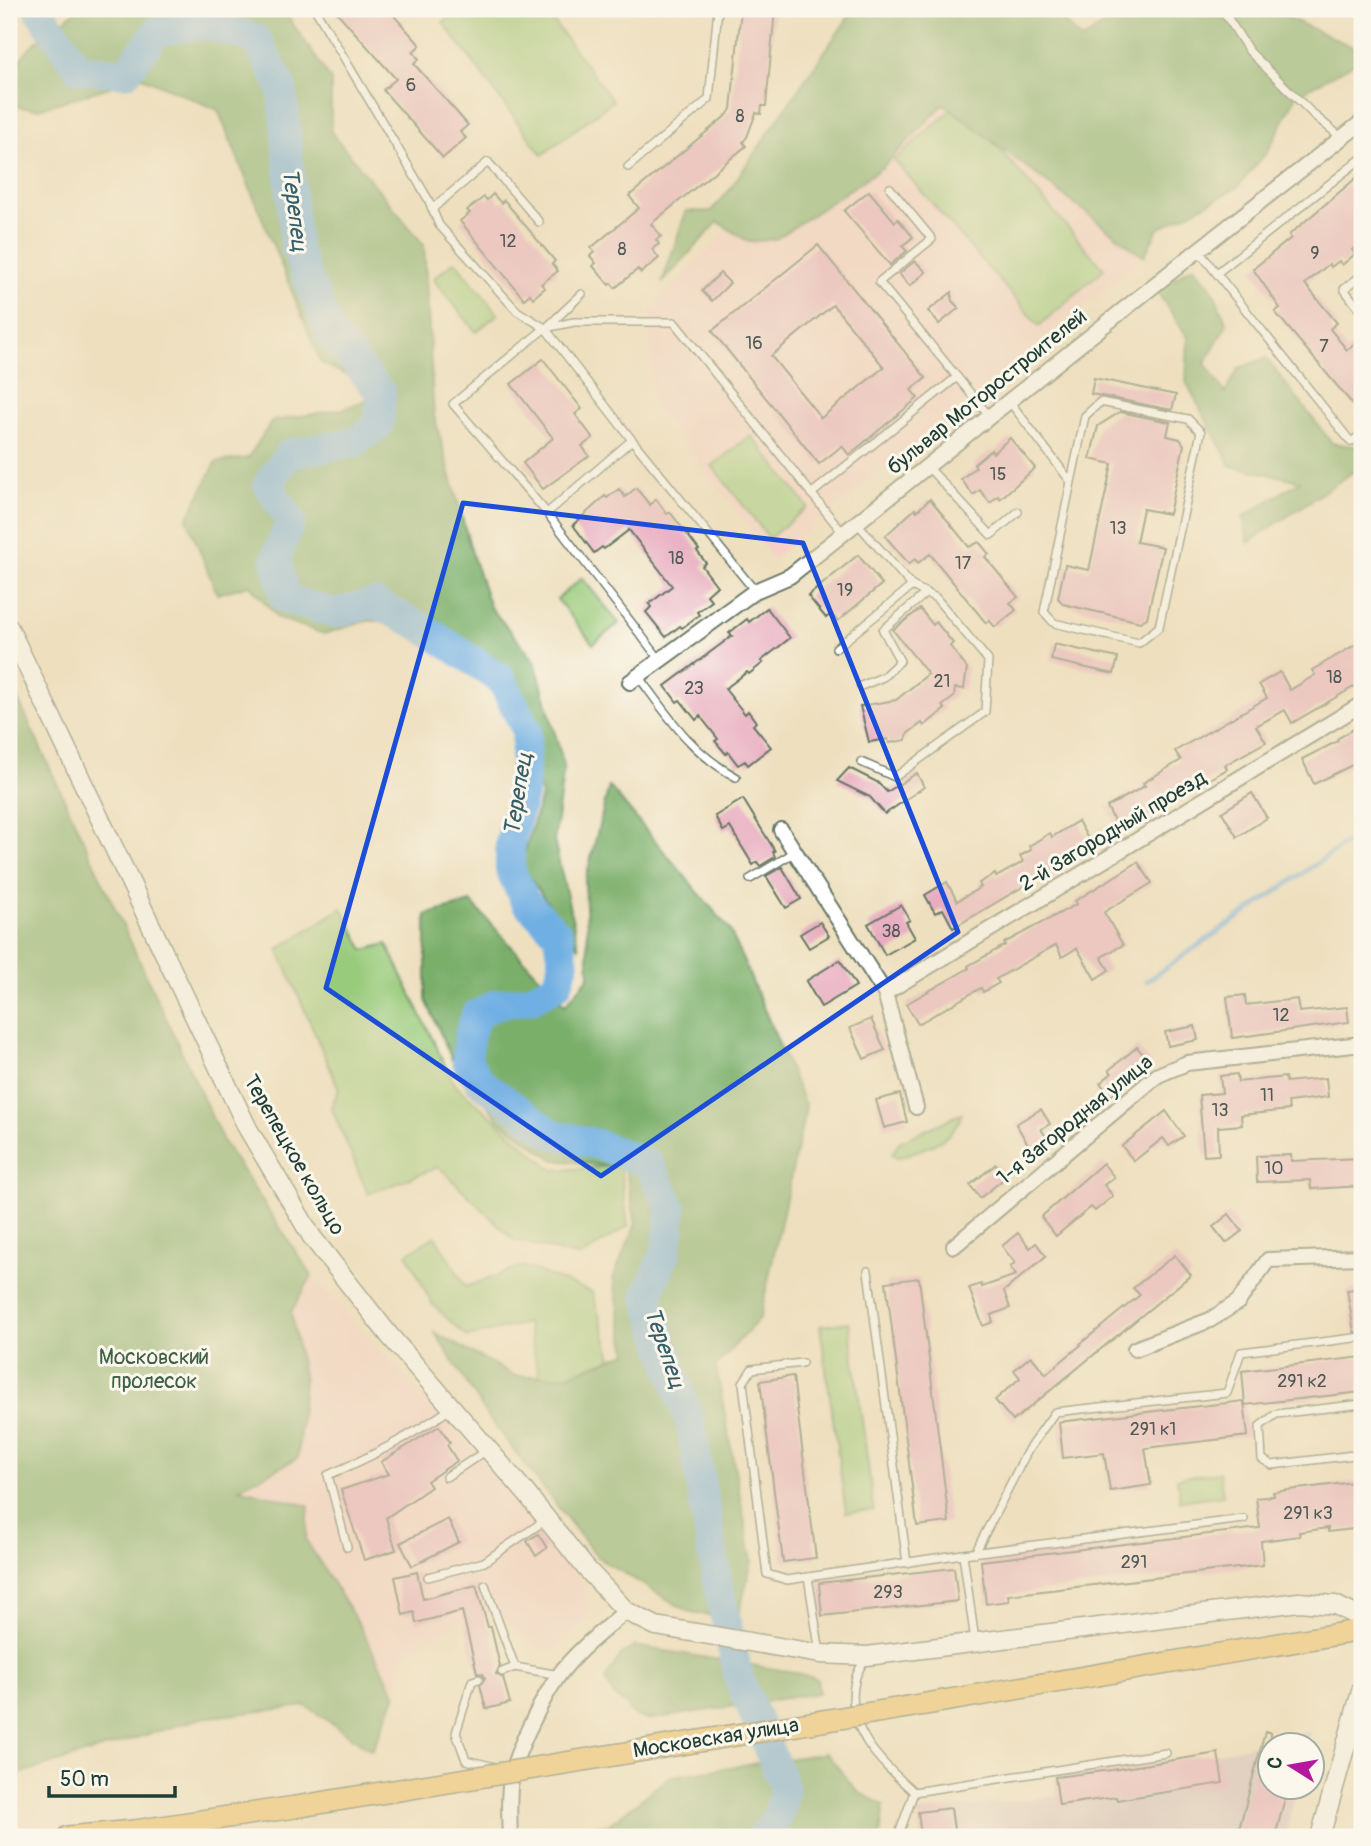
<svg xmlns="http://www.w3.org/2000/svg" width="1371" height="1846" font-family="Pangolin,sans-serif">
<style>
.built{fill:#f7d0c9}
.industrial{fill:#d2bec1}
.green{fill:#99cb7b;stroke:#5c8458;stroke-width:2}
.forest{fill:#7aaf6b;stroke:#4c7650;stroke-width:2}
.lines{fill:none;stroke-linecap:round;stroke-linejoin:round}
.stream{stroke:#70afe3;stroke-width:5}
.river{stroke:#70afe3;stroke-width:30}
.building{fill:#e8acc1;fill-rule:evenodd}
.service-casing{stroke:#677665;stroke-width:10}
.minor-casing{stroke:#677665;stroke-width:18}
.tertiary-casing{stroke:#677665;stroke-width:21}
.primary-casing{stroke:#677665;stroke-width:24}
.service{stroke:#fff;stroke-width:7}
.minor{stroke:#fff;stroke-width:14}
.tertiary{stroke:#fff;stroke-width:18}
.primary{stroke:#f0c469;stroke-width:21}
.primary-bridge-casing{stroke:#677665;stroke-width:24;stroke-linecap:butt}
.primary-bridge{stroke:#f0c469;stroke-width:21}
.marked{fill:none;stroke:#1d4ed8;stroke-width:5;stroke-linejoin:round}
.labels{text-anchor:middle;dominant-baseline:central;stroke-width:6;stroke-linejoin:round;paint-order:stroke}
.number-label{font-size:18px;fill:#515957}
.street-label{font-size:21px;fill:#1f3d34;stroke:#fbf7ec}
.park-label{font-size:21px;fill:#3e6046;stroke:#fbf7ec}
.water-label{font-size:23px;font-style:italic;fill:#375f69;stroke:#fbf7ec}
</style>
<rect width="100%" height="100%" fill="#fbf7ec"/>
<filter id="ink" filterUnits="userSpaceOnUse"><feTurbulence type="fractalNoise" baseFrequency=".0143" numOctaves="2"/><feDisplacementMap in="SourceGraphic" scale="14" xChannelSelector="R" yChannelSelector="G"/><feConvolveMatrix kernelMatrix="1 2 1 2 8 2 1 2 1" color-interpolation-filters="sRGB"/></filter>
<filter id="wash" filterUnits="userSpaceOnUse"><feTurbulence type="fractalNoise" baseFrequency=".00686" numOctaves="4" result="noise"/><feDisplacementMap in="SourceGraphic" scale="28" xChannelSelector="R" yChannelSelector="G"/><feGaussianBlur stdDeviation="1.57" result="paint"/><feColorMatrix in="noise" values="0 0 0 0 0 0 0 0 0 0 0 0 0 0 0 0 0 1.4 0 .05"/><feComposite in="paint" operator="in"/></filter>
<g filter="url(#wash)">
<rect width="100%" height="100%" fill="#eee0bf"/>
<g class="built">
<path d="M970 71 1144 257 773 559 652 403 649 310 745 211Z"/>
<path d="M312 1276 506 1486 586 1589 591 1610 579 1629 554 1652 533 1646 511 1626 483 1611 468 1616 406 1654 396 1695 358 1623 306 1540 238 1488 298 1458 304 1381 291 1312Z"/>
</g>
<path class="industrial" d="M1311 1731 1308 1744H1270V1786L1297 1787 1285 1837H921L918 1812 1057 1796 1055 1777 1112 1770 1218 1753Z"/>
<g class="green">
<path d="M461 9H544L613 101 542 155 443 22Z"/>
<path d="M959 103 1104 269 1039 326 894 160Z"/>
<path d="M455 261 498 314 476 332 433 279Z"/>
<path d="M751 435 808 507 769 538 712 466Z"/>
<path d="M582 578 619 623 593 644 557 599Z"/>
<path d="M342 908 364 950 387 944 454 1084 553 1170 620 1166 628 1226 580 1257 514 1240 439 1167 368 1194 331 1107 339 1089 278 949Z"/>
<path d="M962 1113C954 1143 923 1148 897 1158L892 1154 899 1142Z"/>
<path d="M435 1236 466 1287 523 1266 592 1292 618 1377 542 1387 527 1323 467 1337 432 1304 407 1254Z"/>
<path d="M849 1322 874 1510 846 1513 820 1326Z"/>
<path d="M1219 1472 1223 1495 1180 1501 1177 1478Z"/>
</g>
<g class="forest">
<path d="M78 9H283L331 80V132L424 245 434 415 473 557 490 607 535 661 564 766 554 841 579 948 521 865 541 796 517 708 403 621H367L324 634 278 618 250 585 217 594 187 519 216 462 248 458 272 421 343 409 384 393 321 363 218 110 142 77 38 109 9 106V69H12L33 44Z"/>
<path d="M854 9H1053L1082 40 1124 11 1145 9H1269L1362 51V59L1297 95 1268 151 1237 188 1158 229 1144 257 944 104 883 167 776 239 749 242 718 222 662 283 686 211H711L727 193Z"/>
<path d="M1193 266 1212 288 1227 324 1205 363 1225 393 1239 368 1266 358 1332 443 1362 447V466L1248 543 1243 517 1300 481 1231 466 1186 382 1188 338 1156 290Z"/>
<path d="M9 680 224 1143 312 1276 291 1312 304 1381 298 1458 239 1488 309 1506 306 1540 358 1623 396 1695 372 1751 306 1706 202 1718 9 1777Z"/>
<path d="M609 786 730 930 806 1107 760 1318 716 1366 752 1561 737 1622 687 1611 597 1557 488 1417 435 1333 515 1376H565L627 1353 613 1278 636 1224 625 1168 554 1160 499 1120 452 1060 426 1000V915L471 902 565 1005 589 977 585 882Z"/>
<path d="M635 1646 794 1672 817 1679 819 1693 646 1720 630 1713 629 1707 613 1695 605 1679 621 1655Z"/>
<path d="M826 1753 858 1792 884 1805 880 1837H543L551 1828 608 1825 671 1776Z"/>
</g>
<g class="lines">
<path class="stream" d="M1147 981 1362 832"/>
<path class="river" d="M38 9 79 69 126 73 157 32 204 24 256 39 282 87 296 249 331 335 381 393 379 425 356 442 289 454 268 484 291 521 276 558 285 598 334 613 375 603 420 626 501 679 527 731 523 793 510 844V869L525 901 558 934 564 964 557 985 531 999 497 1004 476 1015 469 1037 467 1061 480 1082 552 1134 596 1144 649 1164 672 1209 666 1252 647 1295 691 1426 718 1585 739 1679 784 1786C782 1807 777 1823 762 1837"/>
</g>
<g id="blocks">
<g class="building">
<path d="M334 9H388L420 45 413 52 419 59 414 64 468 125 460 132 466 138 443 158 383 90 396 79Z"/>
<path d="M741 9H775L766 106H762L761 114 756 113 747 137 743 142 746 146 651 224 661 236 656 240 659 244 652 249 659 258 641 273 638 269 615 288 611 283 609 285 593 266 596 263 590 256 594 252 591 248 639 208 629 196 728 114 731 109Z"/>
<path d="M1362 173V242L1352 250 1355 254 1342 265 1339 261 1331 267 1329 264 1305 284 1337 323 1330 329 1347 350 1356 343 1362 351V399L1354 406 1275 312 1280 308 1253 269 1291 238 1289 235Z"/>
<path d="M869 191 895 222 898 219 913 237 902 246 907 251 890 265 844 211Z"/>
<path d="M493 194 501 203 504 200 555 261 552 264 558 271 541 284 545 288 533 298 530 294 524 299 460 221 470 213 467 210 484 197 487 200Z"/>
<path d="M818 245 926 378 911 390 918 398 849 455 842 446 819 464 712 331ZM833 305 884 367 821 418 771 356Z"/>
<path d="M915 261 926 272 910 286 899 274Z"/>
<path d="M720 273 730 283 712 301 702 291Z"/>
<path d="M952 292V301L959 308 939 324 928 311Z"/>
<path d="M543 359 582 409 575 414 593 438 582 446 589 456 543 489 523 463 553 438 511 384Z"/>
<path d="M1094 378 1176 395 1172 410 1091 394Z"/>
<path d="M1120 412 1170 422 1167 436 1180 439 1184 445 1169 514 1143 509 1136 542 1163 547 1147 618 1140 622 1063 604 1058 598 1065 565 1089 570 1112 464 1090 459 1098 426Z"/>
<path d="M1010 438 1035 468 1000 499 998 496 990 503 980 490 973 495 961 479 976 467 974 464 991 450 993 453Z"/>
<path d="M636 488 650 505 656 499 667 514 670 512 699 550 697 551 706 563 702 566 717 586 707 595 712 601 697 612 699 615 682 628 680 626 666 637 646 612 651 607 649 604 672 586 629 530 604 549 602 547 594 553 573 525 605 496 607 498 619 489 625 497Z"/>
<path d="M930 499 969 547 979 542 989 554 985 557 1018 597 1010 603 1016 610 995 627 989 620 986 623 930 554 918 563 915 559 909 564 885 536 915 509 917 511Z"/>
<path d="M858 555 882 584 838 621 831 614 826 618 808 596Z"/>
<path d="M767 608 790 638 761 661 763 663 749 674 747 672 725 689 745 714 748 711 756 722 753 725 771 747 748 765 745 761 738 765 728 752 726 754 715 741 718 739 700 716 696 720 680 700 677 702 665 686 732 636 729 633 747 619 749 622Z"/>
<path d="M920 609 933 625 936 622 953 643 950 646 967 668 964 689 955 688 954 697 942 706 945 709 924 726 922 723 907 734 906 740 889 743 888 739 869 742 860 706 896 700 928 674 893 630Z"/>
<path d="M1362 641V682L1292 723 1285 710 1256 726 1266 742 1225 765 1227 769 1196 787 1194 783 1119 830 1107 807 1145 786 1143 783 1181 760 1175 751 1267 698 1259 684 1280 672 1290 690 1315 675 1312 670Z"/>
<path d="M1054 644 1118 658 1114 674 1051 660Z"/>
<path d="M1362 724V784L1352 765 1314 784 1302 759 1338 741 1337 739Z"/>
<path d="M849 768 877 782 887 792 917 773 924 787 885 814 870 797 837 781Z"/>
<path d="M1252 793 1267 818 1237 837 1222 812Z"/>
<path d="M743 799 775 851 773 852 775 857 760 866 757 862 753 865 730 827 723 831 715 816Z"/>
<path d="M1078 821 1092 846 953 928 943 909 935 913 925 895 947 882 957 901 981 887 979 883 995 874 996 877 1023 862 1020 856 1031 850 1029 846 1050 833 1052 837Z"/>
<path d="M1138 862 1152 883 1104 912 1123 945 1101 957 1109 970 1095 979 1077 948 1062 957 1056 945 996 979 999 983 983 992 981 988 918 1024 906 1004 969 968 968 966 1005 945 1004 943 1077 904 1075 901Z"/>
<path d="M782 867 801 899 786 908 766 876Z"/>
<path d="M901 905 910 920 906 922 915 938 885 955 868 924Z"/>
<path d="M820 922 829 936 809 948 800 934Z"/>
<path d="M840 960 856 986 821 1007 806 981Z"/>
<path d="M1245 995 1246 1005 1297 999 1299 1012 1347 1007 1349 1022 1232 1038 1227 997Z"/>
<path d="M871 1019 885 1050 864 1059 850 1028Z"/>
<path d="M1195 1026 1198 1040 1168 1046 1165 1032Z"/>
<path d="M1137 1047 1150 1063 1111 1096 1100 1083 1112 1073 1109 1070Z"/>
<path d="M1237 1074 1238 1082 1285 1077 1286 1082 1326 1078 1328 1097 1288 1102 1289 1110 1241 1115 1242 1125 1218 1127 1219 1155 1204 1156 1199 1095 1222 1093 1220 1076Z"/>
<path d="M900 1094 907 1122 884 1128 876 1100Z"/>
<path d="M1041 1109 1050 1124 1041 1129 1049 1141 1032 1151 1016 1124Z"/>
<path d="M1166 1111 1184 1136 1169 1146 1163 1138 1134 1161 1122 1146Z"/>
<path d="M1291 1155V1161L1362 1158V1186L1311 1189 1310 1180 1257 1182 1256 1156Z"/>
<path d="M1103 1163 1114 1177 1104 1185 1113 1196 1095 1211 1091 1207 1056 1236 1041 1217Z"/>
<path d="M996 1164 1006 1177 980 1198 970 1185Z"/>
<path d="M1229 1214 1242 1231 1226 1243 1213 1227Z"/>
<path d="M1018 1233 1030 1248 1036 1243 1046 1256 1004 1291 1010 1308 991 1315 993 1322 983 1326 969 1288 981 1284 982 1287 1016 1275 1010 1267 1015 1263 1002 1246Z"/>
<path d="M1175 1255 1191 1275 1013 1421 995 1400 1020 1378 1014 1370 1031 1356 1046 1374 1081 1345 1080 1344 1140 1295 1133 1288Z"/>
<path d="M919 1278 949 1522 917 1526 886 1282Z"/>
<path d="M1362 1288V1331L1354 1332 1347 1290Z"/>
<path d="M1362 1357V1392L1245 1405 1242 1371Z"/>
<path d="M793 1376 816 1558 783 1562 760 1381Z"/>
<path d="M1244 1401 1248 1436 1145 1448 1151 1485 1110 1491 1104 1453 1063 1458 1059 1422Z"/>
<path d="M439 1426 450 1442 447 1445 457 1461 427 1481 431 1487 386 1518 396 1550 364 1560 341 1490 389 1474 381 1462Z"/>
<path d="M1362 1481V1528L1328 1532V1528L1299 1532 1300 1536 1261 1541 1263 1565 1008 1595 1009 1601 986 1604 981 1561 1260 1528 1256 1498 1274 1496 1273 1492Z"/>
<path d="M448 1519 459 1542 412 1566 400 1543Z"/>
<path d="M538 1534 547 1548 536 1556 527 1541Z"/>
<path d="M954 1568 958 1601 822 1616 819 1583Z"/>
<path d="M417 1572 423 1599 476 1585 488 1627H491L500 1666 496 1674 503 1678 510 1703 486 1709 480 1685 485 1678 483 1674 477 1673 462 1611 416 1623 414 1612 403 1615 395 1577Z"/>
<path d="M1265 1732H1270V1787H1288L1275 1837H1237Z"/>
<path d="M1218 1753 1223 1783 1117 1800 1116 1797 1059 1805 1055 1777 1112 1770Z"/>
<path d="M951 1808 955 1837H921L918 1812Z"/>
</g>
</g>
</g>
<g filter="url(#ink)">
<use href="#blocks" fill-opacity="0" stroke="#677665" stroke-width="2"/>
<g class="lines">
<defs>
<g id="service">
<path d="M315 9 428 199 439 225 517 311 545 328 632 440 755 591"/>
<path d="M1222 9 1249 51 1315 116 1342 138"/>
<path d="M628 167 709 99 718 9"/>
<path d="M890 188 932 239 879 282 990 417"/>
<path d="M432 209 488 162 539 222"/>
<path d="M1198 250 1351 442 1362 434"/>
<path d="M1217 273 1362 158"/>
<path d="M1362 275 1344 289 1362 313"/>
<path d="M546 328 582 294"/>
<path d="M1010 402 1071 482 1044 612 1054 623 1139 643 1159 627 1201 432 1188 419 1100 402 1085 416 1071 482"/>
<path d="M632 440 547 513 453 404 545 328 574 322H674L843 533"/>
<path d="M928 467 991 535 1018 512"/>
<path d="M811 494 957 377"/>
<path d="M547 513 660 660"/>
<path d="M857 523 912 586 936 598 988 660 985 712 895 777 861 762"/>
<path d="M836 648 912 586"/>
<path d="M638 676C668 716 691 753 736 777"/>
<path d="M861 686 883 677 900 661 883 630 926 593"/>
<path d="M750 879 795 852"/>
<path d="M868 1271 907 1563"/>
<path d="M802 1363 752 1369 743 1383 767 1574 787 1580 808 1577"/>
<path d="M1362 1404 1276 1414 1260 1426 1262 1459 1272 1465 1362 1454"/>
<path d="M446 1477 487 1450"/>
<path d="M347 1547 328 1475C372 1457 412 1435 452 1408"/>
<path d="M975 1553 1028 1450 1055 1412 1227 1393 1241 1352 1362 1337"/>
<path d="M428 1577 484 1562 547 1519"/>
<path d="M485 1585 515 1667"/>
<path d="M975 1641 963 1554 1244 1519"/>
<path d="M820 1653 808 1577 963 1554"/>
<path d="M866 1656C863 1664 856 1673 855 1681 844 1730 882 1763 914 1792"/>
<path d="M502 1672 515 1667 559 1675"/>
<path d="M479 1679 472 1681 456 1733 466 1760 495 1767"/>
<path d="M914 1792 1166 1753"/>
<path d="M898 1837 914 1792"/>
</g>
<g id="minor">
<path d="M630 682 755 591 790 576 1187 259 1362 122"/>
<path d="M781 830 885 993 916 1107"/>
<path d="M885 993 1362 704"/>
<path d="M954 1246 1158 1075 1187 1063 1362 1044"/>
<path d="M1135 1349 1210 1320 1238 1302 1268 1260 1362 1257"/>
<path d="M510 1837C509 1816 508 1793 512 1772 519 1746 543 1697 559 1675 577 1650 603 1631 626 1611"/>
</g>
<g id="tertiary">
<path d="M9 628 248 1129 312 1237 389 1335 526 1493 585 1567 626 1611 656 1626 820 1654 867 1656 1299 1602 1335 1605 1362 1618"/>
<path d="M1320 1837 1362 1688"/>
</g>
<g id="primary">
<path d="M908 1707 1362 1630"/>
<path d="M68 1837 134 1831 295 1807"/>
</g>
</defs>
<use href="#service" class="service-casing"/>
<use href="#minor" class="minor-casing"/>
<use href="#tertiary" class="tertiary-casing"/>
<use href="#primary" class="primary-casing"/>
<use href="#service" class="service"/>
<use href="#minor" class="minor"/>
<use href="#tertiary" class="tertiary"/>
<use href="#primary" class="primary"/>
<defs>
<path id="primary-bridge" d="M295 1807 908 1707"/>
</defs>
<use href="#primary-bridge" class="primary-bridge-casing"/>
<use href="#primary-bridge" class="primary-bridge"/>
</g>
</g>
<path d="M0 0H1371V1846H0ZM463 503 803 543 958 932 601 1176 326 988Z" fill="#eee0bf" fill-opacity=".55" fill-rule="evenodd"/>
<path class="marked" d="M463 503 803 543 958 932 601 1176 326 988Z"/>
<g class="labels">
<g class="number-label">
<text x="411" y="85">6</text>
<text x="740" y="116">8</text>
<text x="508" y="241">12</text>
<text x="622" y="249">8</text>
<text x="1315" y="253">9</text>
<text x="754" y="343">16</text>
<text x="1324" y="346">7</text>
<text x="998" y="474">15</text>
<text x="1118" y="528">13</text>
<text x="676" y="558">18</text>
<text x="963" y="563">17</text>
<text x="845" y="590">19</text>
<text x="1334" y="677">18</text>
<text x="942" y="681">21</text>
<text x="694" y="688">23</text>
<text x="891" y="931">38</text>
<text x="1281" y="1015">12</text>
<text x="1267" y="1095">11</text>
<text x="1220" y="1110">13</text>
<text x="1274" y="1168">10</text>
<text x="1302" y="1381">291 к2</text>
<text x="1153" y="1429">291 к1</text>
<text x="1308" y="1513">291 к3</text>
<text x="1134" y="1562">291</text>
<text x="888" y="1592">293</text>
</g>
<g class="street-label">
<text transform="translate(987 392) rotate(-39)">бульвар Моторостроителей</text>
<text transform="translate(1113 831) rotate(-31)">2-й Загородный проезд</text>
<text transform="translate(1075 1120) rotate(-39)">1-я Загородная улица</text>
<text transform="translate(294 1155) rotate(60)">Терепецкое кольцо</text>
<text transform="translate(716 1738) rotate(-9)">Московская улица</text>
</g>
<g class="park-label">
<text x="154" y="1357">Московский<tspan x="154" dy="24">пролесок</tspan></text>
</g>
<g class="water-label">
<text transform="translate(295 210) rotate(83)">Терепец</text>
<text transform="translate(518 794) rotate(-81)">Терепец</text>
<text transform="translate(665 1348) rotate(71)">Терепец</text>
</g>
</g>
<rect width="1371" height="1846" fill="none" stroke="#fbf7ec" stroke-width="35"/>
<g transform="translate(1291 1766) rotate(281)"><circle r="33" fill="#fbf7ec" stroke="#a3ada2" stroke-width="2"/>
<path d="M0-5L12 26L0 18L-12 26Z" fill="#b5179e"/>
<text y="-10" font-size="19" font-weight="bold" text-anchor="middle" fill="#1f3d34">С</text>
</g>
<path d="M49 1786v10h126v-10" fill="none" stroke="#1f3d34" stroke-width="3.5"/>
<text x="60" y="1786" font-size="21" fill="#1f3d34" stroke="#fbf7ec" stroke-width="5" paint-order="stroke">50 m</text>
</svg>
